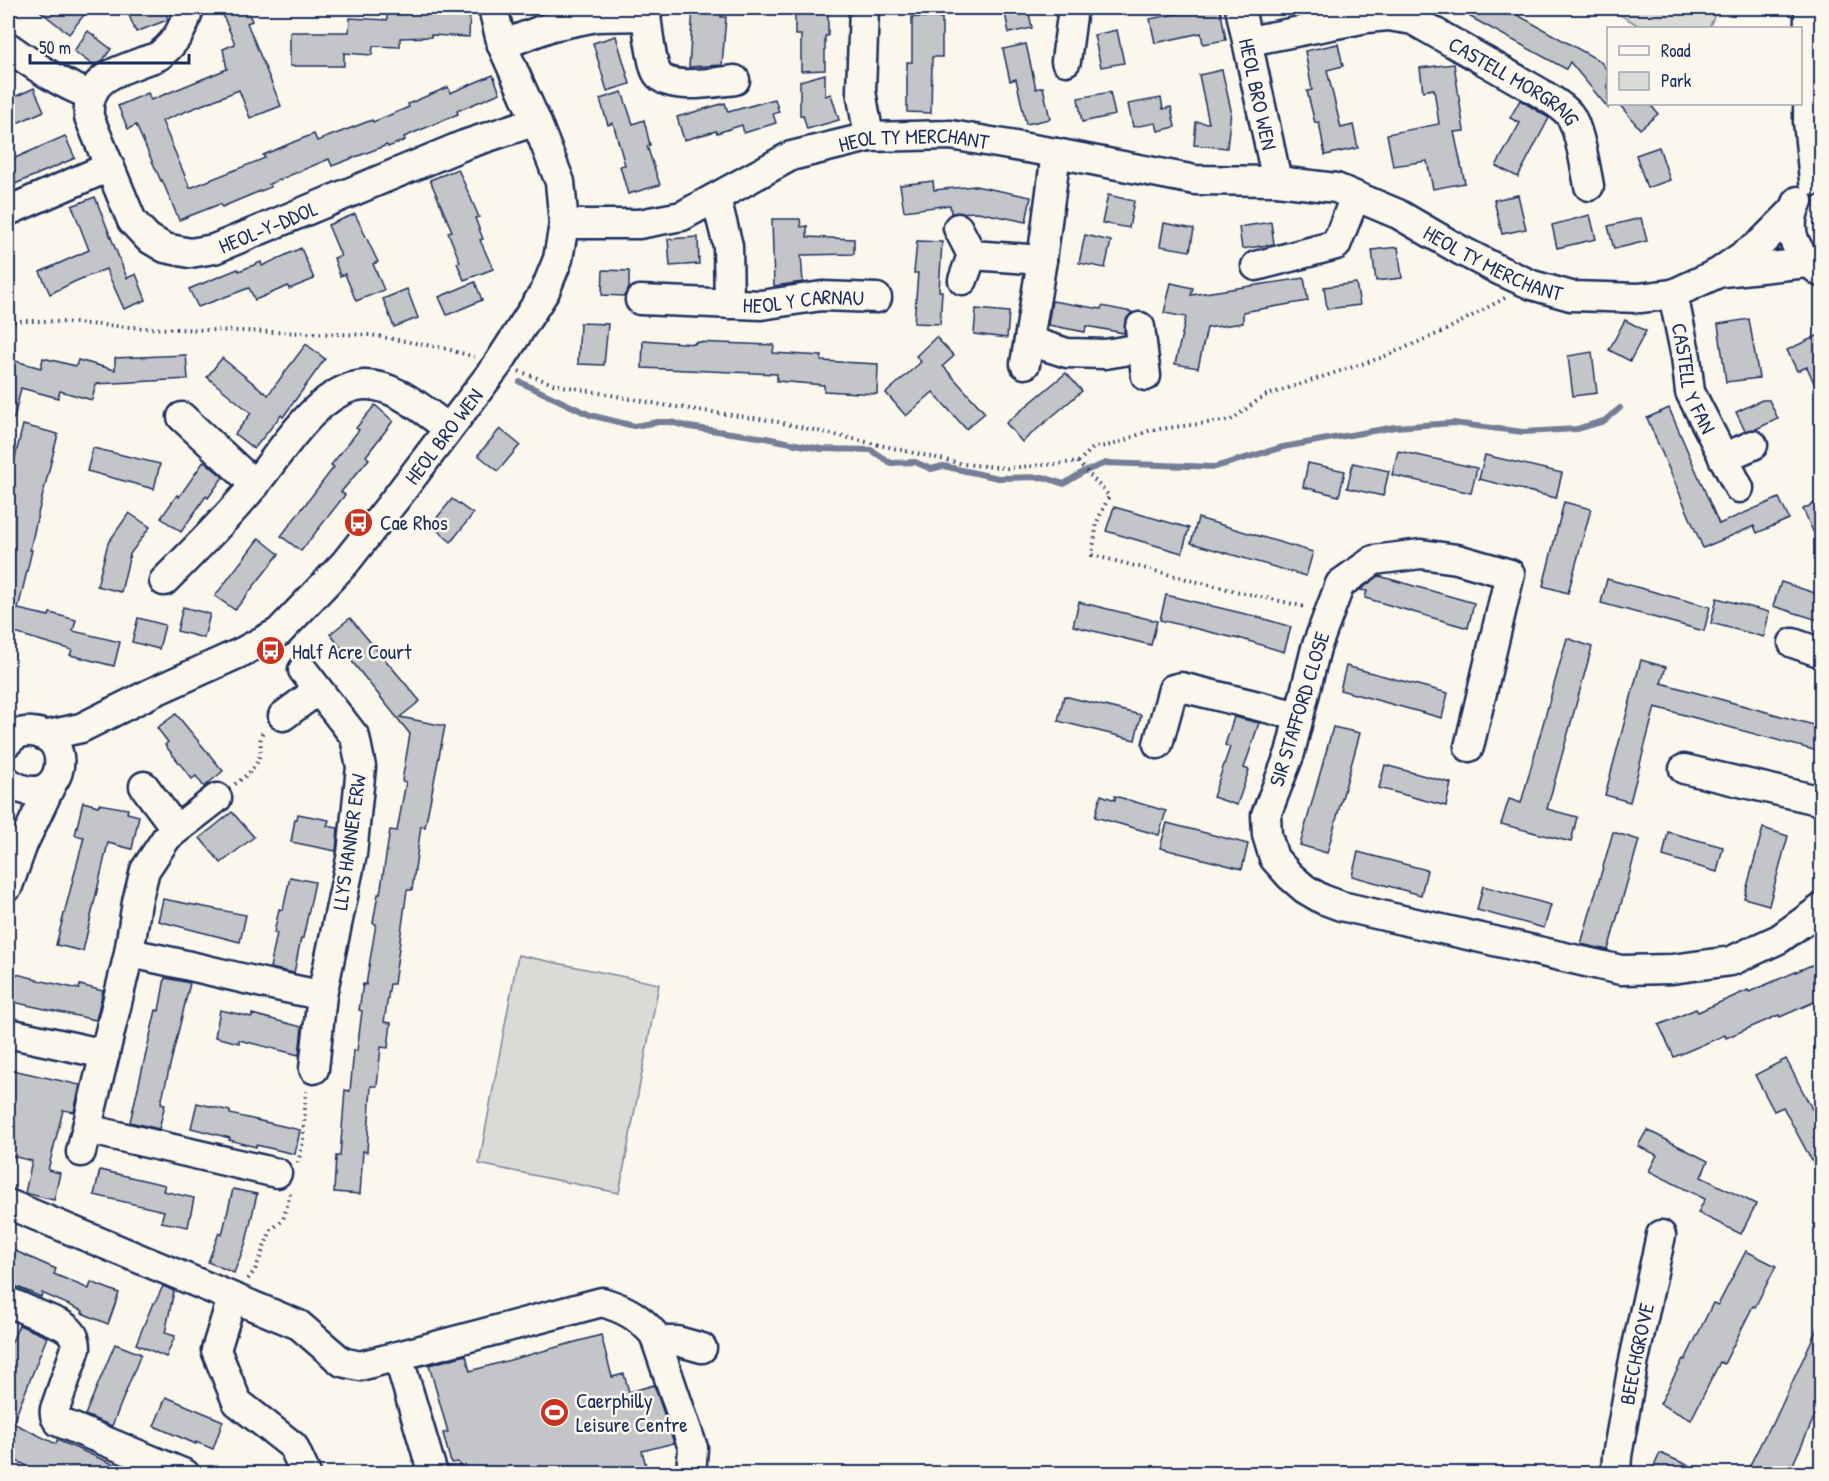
<svg xmlns="http://www.w3.org/2000/svg" width="1829" height="1481" font-family="'Patrick Hand',sans-serif">
<style>
.green{fill:#dadad7;stroke:#7a849a;stroke-width:1.5}
.lines{fill:none;stroke-linecap:round;stroke-linejoin:round}
.stream{stroke:#747e96;stroke-width:6}
.building{fill:#c3c5c9;stroke:#1b2f5e;stroke-width:1.5}
.minor-casing{stroke:#1b2f5e;stroke-width:33}
.path{stroke:#1b2f5e;stroke-width:4;stroke-dasharray:1.5 4.5;stroke-linecap:butt}
.minor{stroke:#fbf7ec;stroke-width:28}
.labels{text-anchor:middle;dominant-baseline:central;stroke-width:5;stroke-linejoin:round;paint-order:stroke}
.street-label{font-size:21px;fill:#1b2f5e;stroke:#fbf7ec}
.poi-label{font-size:21px;fill:#1b2f5e;stroke:#fbf7ec;text-anchor:start}
</style>
<rect width="100%" height="100%" fill="#fbf7ec"/>
<filter id="ink" filterUnits="userSpaceOnUse"><feTurbulence type="fractalNoise" baseFrequency=".0167" numOctaves="2"/><feDisplacementMap in="SourceGraphic" scale="12" xChannelSelector="R" yChannelSelector="G"/><feConvolveMatrix kernelMatrix="1 2 1 2 8 2 1 2 1" color-interpolation-filters="sRGB"/></filter>
<g filter="url(#ink)">
<g class="green">
<path d="M1616 8H1718L1709 28H1643L1620 15Z"/>
<path d="M518 955 659 984 619 1193 479 1164Z"/>
</g>
<g class="lines">
<path class="stream" d="M520 382 590 415 634 426 658 422H671L689 427 766 438 821 449 871 450 891 463 915 462 931 469 943 466 998 478 1043 477 1064 484 1083 472 1106 463 1215 467 1283 447 1395 427 1453 423 1523 432 1577 429 1604 421 1620 408"/>
</g>
<g class="building">
<path d="M36 8H75L84 15 69 34Z"/>
<path d="M126 8H164L168 19 167 20 136 32Z"/>
<path d="M220 8H246L252 21 247 23 281 106 250 118 239 90 162 121 190 188 265 158 263 155 296 141 314 134 317 141 372 120 373 122 409 107 408 104 448 87 450 93 493 75 500 93 457 111 458 114 404 137 405 140 388 147 387 145 332 166 329 159 269 184 271 187 253 194 222 207 220 204 179 220 162 180 161 181 136 125 128 129 118 106 148 93 151 100 227 69 223 49 235 44Z"/>
<path d="M387 8H470L469 37 431 35V37L400 38V47L373 46 372 55 344 53V66H290V32H349L350 18 387 20Z"/>
<path d="M693 8H724L721 17H726L722 65 689 67Z"/>
<path d="M795 8H828V36H825V70L801 71V35H795Z"/>
<path d="M1004 8H1028L1032 28 1009 33Z"/>
<path d="M1220 8 1226 40 1203 44 1201 33 1155 43 1150 19 1175 14Z"/>
<path d="M1454 8H1505L1600 61 1608 71V108L1570 62 1566 69Z"/>
<path d="M912 17 942 18V57H932L931 113 907 112V62H912Z"/>
<path d="M1117 30 1124 63 1101 67 1094 35Z"/>
<path d="M88 31 111 49 103 60 94 66 74 51Z"/>
<path d="M616 36 630 84 607 91 593 43Z"/>
<path d="M1026 44 1036 89 1043 87 1050 119 1026 124 1016 79 1010 81 1003 49Z"/>
<path d="M1338 44 1343 66 1327 70 1341 128 1353 125 1358 148 1325 155 1319 122 1315 123 1307 91 1312 90 1305 51Z"/>
<path d="M1454 64 1464 131 1454 132 1465 183 1433 189 1427 161 1393 166 1387 134 1439 124 1434 89 1423 91 1420 68Z"/>
<path d="M1222 70 1231 110 1227 148 1194 145 1196 122 1209 123 1199 75Z"/>
<path d="M825 74V96L831 94 839 120 807 129 803 115 800 116V81Z"/>
<path d="M34 88 44 111 17 123 8 100Z"/>
<path d="M622 92 633 124 644 120 650 145 647 146 660 185 628 194 620 166 625 165 613 123 608 125 600 99Z"/>
<path d="M1110 92 1115 115 1082 122 1078 98Z"/>
<path d="M1161 98 1163 109 1171 107 1175 127 1158 131 1156 123 1133 127 1128 104Z"/>
<path d="M775 99 779 112 773 114 776 123 744 133 742 125 717 133 716 131 684 140 677 117 725 103 728 112Z"/>
<path d="M1520 100 1549 118 1518 177 1496 166 1520 123 1510 118Z"/>
<path d="M1619 104H1650L1658 114 1640 129Z"/>
<path d="M65 136 75 158 8 187V161Z"/>
<path d="M1659 147 1670 180 1647 188 1636 155Z"/>
<path d="M458 169 479 217 475 218 483 239 480 240 493 269 464 280 457 263 460 262 448 232 452 231 430 180Z"/>
<path d="M933 181 934 190 975 186 1031 197 1026 222 978 212 951 213 950 205 904 211 900 185Z"/>
<path d="M1108 195 1134 201 1129 228 1102 223Z"/>
<path d="M1518 195 1526 229 1502 234 1494 200Z"/>
<path d="M95 197 127 278 136 274 146 300 124 309 106 269 76 281 50 294 40 272 89 250 72 206Z"/>
<path d="M355 214 378 262 373 264 384 290 356 301 345 274 340 276 334 258 341 256 328 225Z"/>
<path d="M1590 215 1596 239 1557 248 1552 225Z"/>
<path d="M1641 218 1647 241 1614 249 1608 226Z"/>
<path d="M772 219H800L801 227 807 226V237L854 239V254L801 255 803 282 774 286Z"/>
<path d="M1271 222 1274 244 1242 249 1239 227Z"/>
<path d="M1164 223 1194 229 1190 251 1160 246Z"/>
<path d="M1085 235 1111 241 1105 268 1079 263Z"/>
<path d="M698 237 699 264 670 266 668 239Z"/>
<path d="M917 241 942 242 939 291H942L940 324 914 323 918 273H914Z"/>
<path d="M1398 247 1402 278 1376 281 1372 250Z"/>
<path d="M301 248 314 279 289 289 288 286 255 300 249 288 198 307 189 289 238 269 239 271 261 262 262 266Z"/>
<path d="M603 270 629 271V289L624 296 602 295Z"/>
<path d="M1304 278 1308 301 1243 312V323L1207 328 1198 368 1175 364 1186 317 1164 313 1171 283 1193 288 1191 295Z"/>
<path d="M475 282 482 300 447 315 439 297Z"/>
<path d="M1356 283 1360 305 1327 309 1324 287Z"/>
<path d="M407 289 418 318 394 327 383 299Z"/>
<path d="M1052 301 1101 309 1102 306 1132 312 1125 321 1124 333 1086 326 1085 332 1048 325Z"/>
<path d="M976 309 1009 312 1007 338 974 334Z"/>
<path d="M1749 319 1759 378 1726 382 1718 324Z"/>
<path d="M1625 320 1646 331 1630 361 1609 350Z"/>
<path d="M580 323 608 324 604 365 578 364Z"/>
<path d="M1821 334V399L1807 367 1797 371 1787 350Z"/>
<path d="M936 337 954 356 943 366 985 413 966 429 933 392 906 416 886 393 921 362 916 356Z"/>
<path d="M643 340 695 344V342L774 345 773 353 822 356 821 361 878 364 877 394 824 391V385L777 381V374L642 368Z"/>
<path d="M306 344 325 359 283 417 281 415 254 449 235 434 251 413 207 377 222 358 268 395Z"/>
<path d="M1592 352 1597 393 1573 396 1568 356Z"/>
<path d="M186 355 188 379 96 384 92 400 60 391 58 398 21 388 14 419 8 418V359L41 368 43 358 76 366 78 360 115 370V358Z"/>
<path d="M1066 373 1082 391 1022 442 1006 423Z"/>
<path d="M1762 400H1769L1778 419 1756 429 1745 431 1736 412Z"/>
<path d="M375 405 393 421 366 456 369 459 341 492 345 495 301 551 281 536 334 467 331 465 359 430 356 428Z"/>
<path d="M1669 408 1719 524 1779 498 1789 519 1757 533 1754 526 1703 548 1647 418Z"/>
<path d="M23 425 58 434 38 514 30 550H32L18 609 49 616 50 613 76 620 73 631 120 642 114 666 70 655 72 650 8 631V486Z"/>
<path d="M500 429 520 445 498 471 478 455Z"/>
<path d="M93 448 160 464 154 489 87 471Z"/>
<path d="M1398 451 1477 468 1471 493 1392 475Z"/>
<path d="M1485 455 1562 473 1556 498 1479 479Z"/>
<path d="M204 461 223 477 208 498 206 496 181 532 161 518 177 495 179 497Z"/>
<path d="M1308 463 1345 471 1339 496 1303 487Z"/>
<path d="M1353 463 1389 471 1383 496 1347 488Z"/>
<path d="M452 499 473 514 451 542 431 525Z"/>
<path d="M1821 500V549L1803 509Z"/>
<path d="M1564 502 1591 509 1568 593 1543 586Z"/>
<path d="M1114 507 1189 528 1182 553 1106 531Z"/>
<path d="M129 513 150 527 130 554 121 592 97 586 108 543Z"/>
<path d="M1198 518 1313 552 1306 576 1191 543Z"/>
<path d="M259 538 279 554 235 610 215 596Z"/>
<path d="M1379 576 1474 603 1468 628 1365 598 1367 591 1360 590Z"/>
<path d="M1607 579 1710 607 1704 631 1601 603Z"/>
<path d="M1781 582 1821 595V621L1773 606Z"/>
<path d="M1166 595 1258 617 1291 627 1284 652 1239 638V639L1160 620Z"/>
<path d="M1717 598 1769 612 1764 637 1711 623Z"/>
<path d="M1079 602 1157 621 1151 645 1073 626Z"/>
<path d="M183 607 210 614 204 638 177 631Z"/>
<path d="M138 618 165 625 159 649 132 642Z"/>
<path d="M350 618 420 701 400 717 445 726 425 827 421 826 412 890H407L394 984H390L384 1022 391 1023 388 1048 381 1047 377 1086H371L367 1152 363 1151 360 1194 334 1192 336 1156H340L345 1090 350 1091 354 1050 357 1051 362 1011 359 1010 363 984 366 985 371 954 376 924 373 923 378 894H380L390 830 397 831 406 782 402 781 410 734 330 634Z"/>
<path d="M1567 638 1592 647 1547 809 1577 817 1571 842 1501 824 1509 799 1521 803Z"/>
<path d="M1641 660 1666 667 1661 683 1821 727V752L1655 707 1630 802 1605 795Z"/>
<path d="M1346 666 1448 693 1442 718 1340 690Z"/>
<path d="M1064 696 1141 715 1135 740 1058 721Z"/>
<path d="M176 714 223 771 204 787 196 776 192 779 165 745 168 742 157 728Z"/>
<path d="M1234 717 1259 723 1244 768 1249 770 1237 805 1213 797 1230 747 1225 745Z"/>
<path d="M1333 727 1360 733 1327 853 1300 845Z"/>
<path d="M1385 765 1451 783 1446 806 1379 788Z"/>
<path d="M1101 795 1115 800V796L1166 811 1159 835 1095 817Z"/>
<path d="M83 802 98 806 99 804 128 809 127 813 139 816 132 849 108 843 83 951 56 945 84 837 75 835Z"/>
<path d="M232 812 254 837 221 863 200 838Z"/>
<path d="M298 814 329 820 327 826 338 828 336 851 291 842 295 819H297Z"/>
<path d="M1167 823 1248 844 1242 869 1160 848Z"/>
<path d="M1763 828 1788 836 1769 905 1744 898Z"/>
<path d="M1613 832 1639 840 1608 950 1581 944Z"/>
<path d="M1668 832 1723 847 1717 872 1663 856Z"/>
<path d="M1358 852 1427 870 1421 895 1352 876Z"/>
<path d="M290 877 315 882 303 938H301L294 973 270 968 277 933H274L279 909 283 910Z"/>
<path d="M1483 886 1551 905 1544 928 1477 910Z"/>
<path d="M163 899 246 915 240 942 158 921Z"/>
<path d="M1821 961V999L1780 1017 1779 1015 1726 1038 1725 1035 1674 1057 1659 1025 1696 1009 1698 1012 1748 990 1749 992Z"/>
<path d="M8 972 33 978V979L79 989 80 985 103 991 96 1020 8 1001Z"/>
<path d="M165 978 190 983 161 1103 165 1104 159 1129 130 1122 156 1010 159 1011Z"/>
<path d="M220 1010 252 1017V1014L302 1027 299 1055 239 1040V1043L215 1037Z"/>
<path d="M1786 1059 1812 1109 1821 1104V1178L1783 1107 1774 1111 1755 1075Z"/>
<path d="M8 1069 80 1085 74 1112 63 1110 48 1170 60 1173 54 1200 25 1193 32 1161 8 1155Z"/>
<path d="M197 1103 230 1111V1114L300 1130 295 1154 256 1145V1147L229 1140 230 1138 191 1128Z"/>
<path d="M1647 1130 1708 1161 1701 1177 1756 1204 1741 1234 1698 1213 1705 1199 1649 1171 1657 1155 1638 1146Z"/>
<path d="M100 1170 165 1185 163 1191 194 1198 188 1227 161 1222 164 1211 94 1195Z"/>
<path d="M233 1189 257 1194 246 1242 234 1273 208 1262 219 1233 222 1235Z"/>
<path d="M13 1250 56 1269 54 1274 89 1289 91 1282 119 1293 108 1324 82 1313 83 1311 42 1293 41 1297 8 1283V1264Z"/>
<path d="M1746 1251 1776 1266 1755 1307 1753 1306 1724 1364 1720 1362 1691 1420 1660 1404 1683 1359 1685 1360 1713 1303 1718 1305Z"/>
<path d="M163 1286 174 1291 165 1333 175 1336 166 1357 136 1344 153 1303H155Z"/>
<path d="M1821 1320V1402L1789 1473H1746L1770 1425 1772 1426Z"/>
<path d="M19 1325 47 1337 13 1423 56 1444 57 1440 134 1473H60L48 1468 45 1473H42L8 1457V1343L11 1344Z"/>
<path d="M601 1335 612 1377 624 1374 629 1392 654 1385 674 1443 642 1451 648 1473H462L458 1462 451 1463 443 1433 448 1432 429 1365 466 1355 470 1371Z"/>
<path d="M115 1344 141 1354 112 1426 85 1415Z"/>
<path d="M166 1397 223 1421 213 1449 196 1442V1444L154 1426Z"/>
<path d="M1660 1453 1706 1473H1651Z"/>
</g>
<g class="lines">
<defs>
<g id="minor">
<path id="s1" d="M189 8C184 27 177 41 161 54 157 58 150 59 144 61 114 73 86 78 89 117L132 221 148 238 165 248 190 253 214 249 464 145 536 121"/>
<path d="M649 8 646 16C648 30 651 60 656 71 665 92 716 82 735 80"/>
<path d="M864 8 861 91 869 137"/>
<path id="s2" d="M1240 8 1277 181"/>
<path d="M1809 8 1808 121 1814 181"/>
<path id="s3" d="M1249 41 1367 18 1388 16 1413 20 1539 92C1549 99 1562 105 1569 114 1579 126 1586 170 1589 186"/>
<path d="M502 45 552 26 596 17 646 16"/>
<path d="M8 47C35 66 60 84 91 95"/>
<path d="M1066 61 1073 8"/>
<path d="M716 198 728 246 729 304"/>
<path d="M1798 201C1783 231 1796 255 1822 273"/>
<path d="M8 211 109 167"/>
<path id="s4" d="M564 224H639L682 216 791 156 869 137 951 135 1056 153 1195 180 1277 181 1336 188 1398 214 1460 250 1501 271 1532 285 1571 296 1640 298 1673 294 1718 273 1761 243 1793 211"/>
<path d="M958 228 972 255 1042 260"/>
<path d="M1256 266 1336 245 1355 197"/>
<path d="M1723 272 1807 263"/>
<path d="M963 280 972 255"/>
<path id="s5" d="M1673 294 1686 357 1690 392 1739 488"/>
<path id="s6" d="M640 300 761 305 822 296 877 298"/>
<path d="M1140 327 1146 376"/>
<path d="M1029 341 1067 353 1105 354 1142 348"/>
<path d="M1025 364 1042 260 1056 153"/>
<path d="M182 417 255 485"/>
<path d="M1723 458 1753 445"/>
<path d="M164 581C192 553 220 525 246 495 276 462 315 388 364 385 395 384 424 411 448 428"/>
<path d="M1793 643 1822 653"/>
<path d="M303 670 355 737 361 767 352 854 322 995 314 1069"/>
<path d="M283 716 318 690"/>
<path id="s7" d="M44 736 81 728 151 693 242 652 279 632 345 563 397 497 498 364 545 291 558 259 564 224 560 182 536 121 502 45 493 8"/>
<path d="M8 742C14 735 22 731 32 732 78 735 63 818 8 782"/>
<path d="M1158 744 1173 689 1181 687 1299 716"/>
<path d="M1469 747 1510 574 1457 559 1421 554 1374 560 1340 584 1316 648 1290 753 1266 815 1267 835 1274 858 1290 876 1305 889 1322 899 1341 906 1621 970 1672 969 1731 961 1779 939 1822 908"/>
<path d="M1684 769 1822 801"/>
<path d="M144 786 176 829"/>
<path d="M8 886 23 844 52 783"/>
<path d="M129 953C194 965 257 984 322 995"/>
<path d="M8 1033 105 1054"/>
<path d="M87 1129 277 1173"/>
<path d="M81 1152 129 953 137 902 145 870 167 837 217 798"/>
<path d="M8 1204 299 1325 342 1362 360 1366 602 1302C625 1309 638 1316 654 1334L693 1448 691 1474"/>
<path d="M232 1298 216 1350 237 1402 293 1446 306 1474"/>
<path d="M8 1302 62 1325C72 1331 76 1337 76 1348L55 1409C54 1415 55 1418 59 1422L185 1474"/>
<path d="M657 1341H677L702 1348"/>
<path d="M398 1356 433 1474"/>
<path id="s8" d="M1616 1474 1617 1456 1633 1365 1661 1235"/>
</g>
</defs>
<use href="#minor" class="minor-casing"/>
<g class="path">
<path d="M8 321H47L143 328 371 335 443 348 475 357"/>
<path d="M519 371 553 384 663 405 774 421 963 464 1007 468 1078 462 1093 448 1112 445 1151 430 1231 420 1264 396 1383 357 1444 331 1505 298"/>
<path d="M1078 462 1109 496 1097 522 1092 555 1218 587 1306 607"/>
<path d="M235 784C246 776 257 768 260 754 262 744 258 740 264 730"/>
<path d="M298 1163 303 1142 306 1091"/>
<path d="M248 1279 255 1270 271 1230 283 1220 291 1191"/>
</g>
<use href="#minor" class="minor"/>
</g>
</g>
<defs>
<symbol id="bus-disc" viewBox="-11 -11 22 22"><circle r="9.5" fill="#c8321e" stroke="#fbf7ec"/><path d="M-5-6H5V4H4V6H2V4H-2V6H-4V4H-5ZM-3.5-4V0h7V-4ZM-3.5 1.2v1.5H-2V1.2ZM2 1.2v1.5H3.5V1.2Z" fill="#fff"/></symbol>
<symbol id="stadium-disc" viewBox="-11 -11 22 22"><circle r="9.5" fill="#c8321e" stroke="#fbf7ec"/><path d="M0-5a6.5 5 0 1 0 0 10a6.5 5 0 1 0 0-10ZM-3.5-1.8h7v3.6h-7Z" fill="#fff"/></symbol>
</defs>
<g fill-rule="evenodd">
<use href="#bus-disc" x="342" y="506" width="33" height="33"/>
<use href="#bus-disc" x="254" y="634" width="33" height="33"/>
<use href="#stadium-disc" x="538" y="1396" width="33" height="33"/>
</g>
<g class="labels">
<g class="street-label">
<text stroke="none"><textPath href="#s3" startOffset="285">CASTELL MORGRAIG</textPath></text>
<text stroke="none"><textPath href="#s2" startOffset="88">HEOL BRO WEN</textPath></text>
<text stroke="none"><textPath href="#s4" startOffset="368">HEOL TY MERCHANT</textPath></text>
<text stroke="none"><textPath href="#s1" startOffset="424">HEOL-Y-DDOL</textPath></text>
<text stroke="none"><textPath href="#s4" startOffset="970">HEOL TY MERCHANT</textPath></text>
<text stroke="none"><textPath href="#s6" startOffset="164">HEOL Y CARNAU</textPath></text>
<text stroke="none"><textPath href="#s5" startOffset="87">CASTELL Y FAN</textPath></text>
<text stroke="none"><textPath href="#s7" startOffset="514">HEOL BRO WEN</textPath></text>
<text transform="translate(1299 709) rotate(-73)">SIR STAFFORD CLOSE</text>
<text transform="translate(349 842) rotate(-82)">LLYS HANNER ERW</text>
<text stroke="none"><textPath href="#s8" startOffset="122">BEECHGROVE</textPath></text>
</g>
<g class="poi-label">
<text x="380" y="522">Cae Rhos</text>
<text x="292" y="651">Half Acre Court</text>
<text x="576" y="1400">Caerphilly<tspan x="576" dy="24">Leisure Centre</tspan></text>
</g>
</g>
<rect width="1829" height="1481" fill="none" stroke="#fbf7ec" stroke-width="30"/>
<rect x="15" y="15" width="1799" height="1451" fill="none" stroke="#1b2f5e" stroke-width="2" filter="url(#ink)"/>
<rect x="1607" y="27" width="195" height="78" fill="#fbf7ec" stroke="#a1a7b3" stroke-width="1.5"/>
<rect x="1619" y="46" width="30" height="9" fill="#fbf7ec" stroke="#a1a7b3" stroke-width="1.5"/>
<text x="1661" y="57" font-size="18" fill="#1b2f5e">Road</text>
<rect x="1619" y="72" width="30" height="18" fill="#dadad7" stroke="#a1a7b3" stroke-width="1.5"/>
<text x="1661" y="87" font-size="18" fill="#1b2f5e">Park</text>
<path d="M30 54v9h159v-9" fill="none" stroke="#1b2f5e" stroke-width="3"/>
<text x="39" y="54" font-size="18" fill="#1b2f5e" stroke="#fbf7ec" stroke-width="4.5" paint-order="stroke">50 m</text>
</svg>
